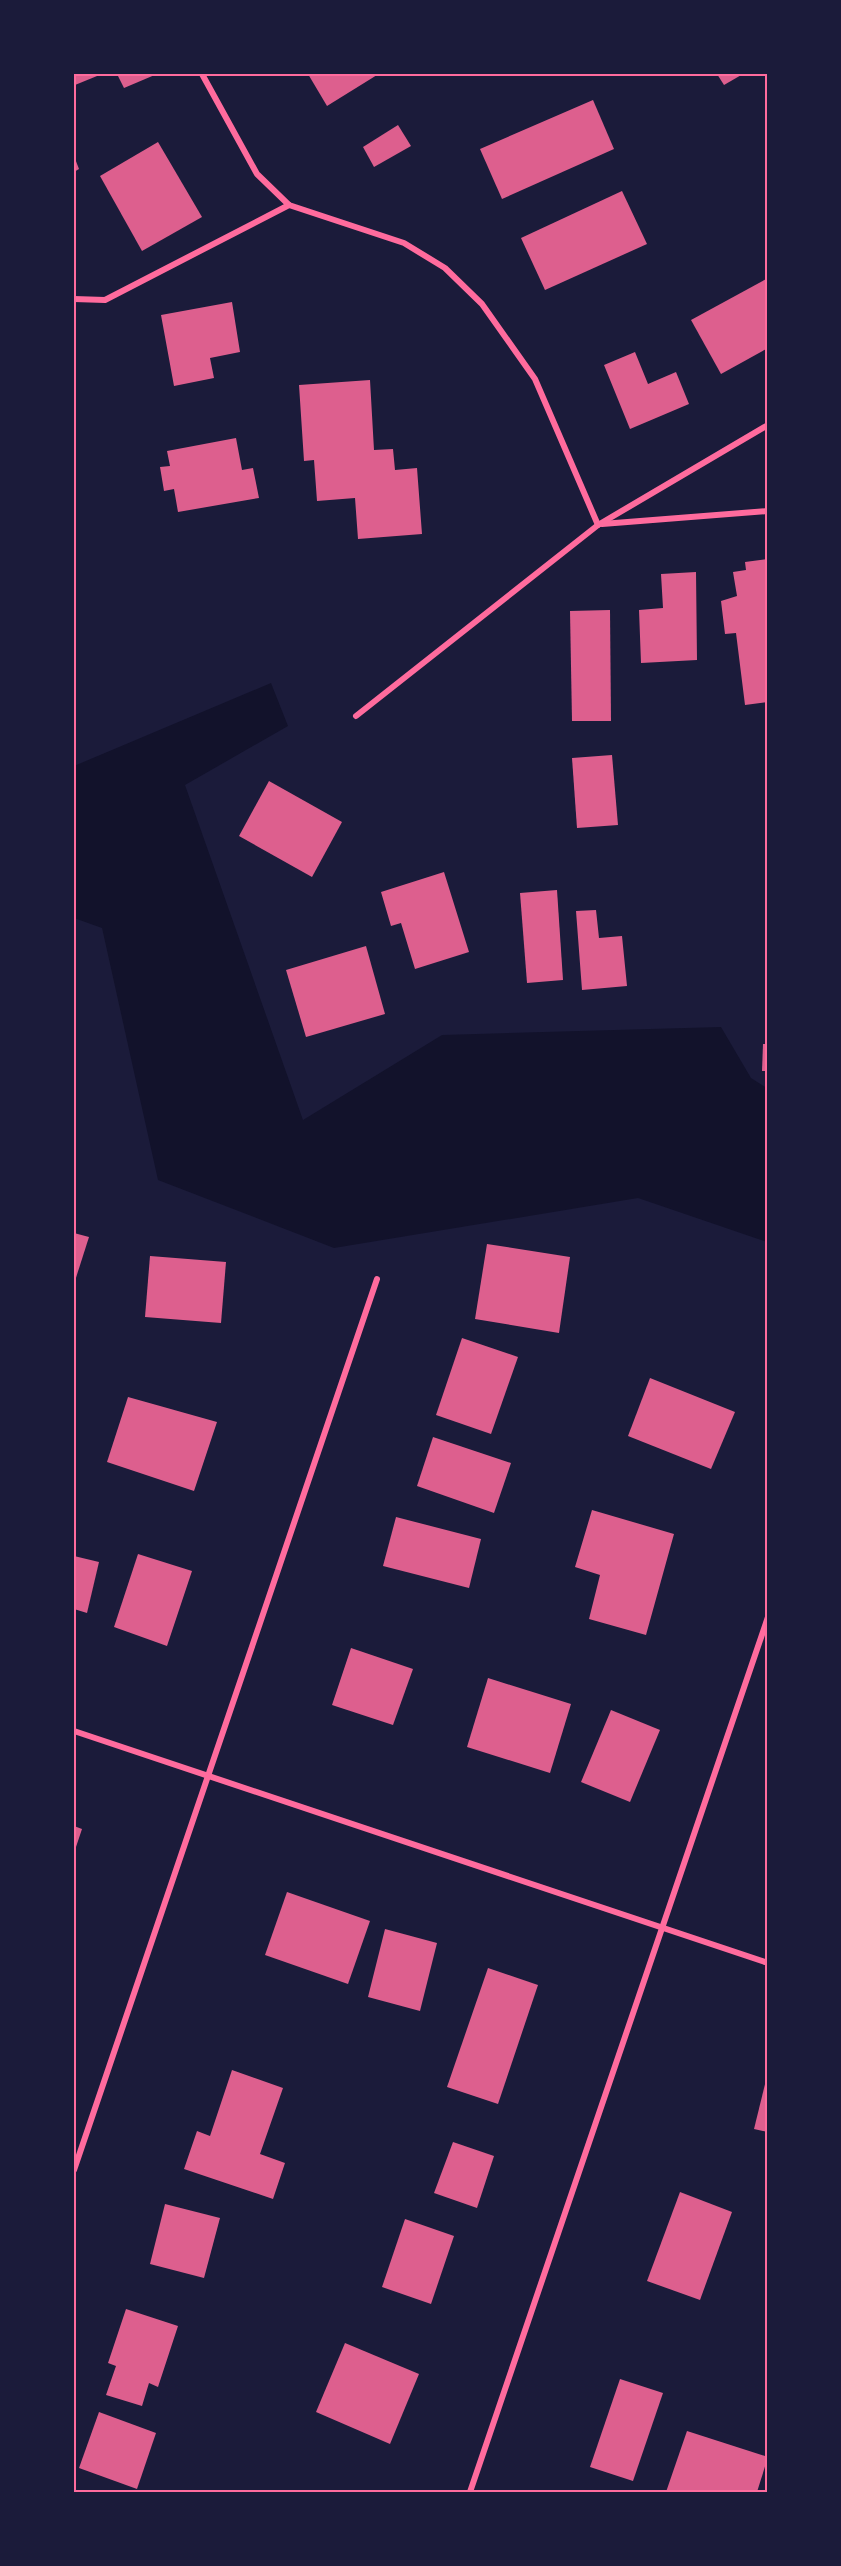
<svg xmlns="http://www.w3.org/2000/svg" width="841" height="2566" font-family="Arial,sans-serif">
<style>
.water{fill:#12122b}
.building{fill:#dd5f8e}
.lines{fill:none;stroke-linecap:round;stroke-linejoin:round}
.minor{stroke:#ff6b9d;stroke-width:6}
.neatline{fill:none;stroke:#ff6b9d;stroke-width:2}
</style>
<rect width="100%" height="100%" fill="#1b1b3a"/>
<path class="water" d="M271 683 288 726 185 785 303 1120 442 1035 721 1027 751 1078 767 1088V1242L638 1198 334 1248 158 1180 102 928 74 918V766Z"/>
<g class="building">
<path d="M74 74H102L75 85Z"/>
<path d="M117 74H157L124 88Z"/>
<path d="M308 74H376L377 75 327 106Z"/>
<path d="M717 74H743L724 85Z"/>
<path d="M593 100 614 149 502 199 480 149Z"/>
<path d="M398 125 411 146 374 167 363 147Z"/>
<path d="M158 142 202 217 142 251 100 176Z"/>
<path d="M74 156 79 169 74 172Z"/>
<path d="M622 191 647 244 545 290 521 238Z"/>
<path d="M768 278V348L721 374 691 320Z"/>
<path d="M232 302 240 352 210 358 214 378 174 386 161 315Z"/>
<path d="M635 352 648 384 676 372 689 404 630 429 604 365Z"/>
<path d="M370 380 374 450 393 449 395 470 417 468 422 534 358 539 355 498 317 501 314 460 304 461 299 385Z"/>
<path d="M236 438 242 470 253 468 259 498 178 512 174 489 164 491 160 467 170 466 167 451Z"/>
<path d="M768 559V702L745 705 736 633 725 634 721 601 737 596 733 572 746 570 745 562Z"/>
<path d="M696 572 697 660 641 663 639 610 663 608 661 574Z"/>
<path d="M610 610 611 721H572L570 611Z"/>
<path d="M612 755 618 825 577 828 572 758Z"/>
<path d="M269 781 342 822 312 877 239 836Z"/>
<path d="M444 872 469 952 415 969 401 923 391 926 381 892Z"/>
<path d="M557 890 563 980 527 983 520 893Z"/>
<path d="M596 910 599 938 622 936 627 986 582 990 576 911Z"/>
<path d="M366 946 385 1014 306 1037 286 970Z"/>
<path d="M763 1044H768V1071H762Z"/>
<path d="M74 1233 89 1237 74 1284Z"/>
<path d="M487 1244 570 1257 559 1333 475 1319Z"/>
<path d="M150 1256 226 1262 221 1323 145 1317Z"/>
<path d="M462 1338 518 1357 491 1434 436 1415Z"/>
<path d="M650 1378 735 1412 711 1469 628 1436Z"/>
<path d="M128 1397 217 1422 194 1491 107 1462Z"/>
<path d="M433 1437 511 1463 494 1513 417 1486Z"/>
<path d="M592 1510 674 1534 646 1635 589 1619 600 1575 575 1567Z"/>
<path d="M396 1517 481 1539 469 1588 383 1566Z"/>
<path d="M138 1554 192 1571 167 1646 114 1627Z"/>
<path d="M74 1556 99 1562 87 1613 74 1609Z"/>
<path d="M351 1648 413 1669 393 1725 332 1705Z"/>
<path d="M488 1678 571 1704 550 1773 467 1747Z"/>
<path d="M611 1710 660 1730 630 1802 581 1782Z"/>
<path d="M74 1826 82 1829 74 1853Z"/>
<path d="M287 1892 370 1921 348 1984 265 1955Z"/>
<path d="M385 1929 437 1943 420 2011 368 1997Z"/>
<path d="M488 1968 538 1985 498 2104 447 2087Z"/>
<path d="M232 2070 283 2088 260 2154 285 2163 273 2199 184 2169 197 2131 210 2136Z"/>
<path d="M767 2076H768V2132L754 2129Z"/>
<path d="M453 2142 494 2156 477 2208 434 2193Z"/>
<path d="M680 2192 732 2212 700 2300 647 2281Z"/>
<path d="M165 2204 220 2218 204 2278 150 2264Z"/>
<path d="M405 2219 454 2236 431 2304 382 2287Z"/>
<path d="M126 2309 178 2326 158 2387 149 2383 142 2406 106 2395 116 2366 108 2363Z"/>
<path d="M345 2343 419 2374 390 2444 316 2412Z"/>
<path d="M620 2379 663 2393 633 2481 590 2467Z"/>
<path d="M99 2412 156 2433 137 2489 79 2468Z"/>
<path d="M687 2431 768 2457 757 2492H666Z"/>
</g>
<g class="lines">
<g class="minor">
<path d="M202 74 257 174 289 205 404 243 445 268 482 304 535 379 598 525"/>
<path d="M74 299 105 300 289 205"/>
<path d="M602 524 768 511"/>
<path d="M356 716 598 525 768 425"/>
<path d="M74 1731 768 1963"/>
<path d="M74 2170 377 1279"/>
<path d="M470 2492 768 1617"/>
</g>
</g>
<rect width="841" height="2566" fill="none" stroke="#1b1b3a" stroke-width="150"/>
<rect x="75" y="75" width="691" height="2416" class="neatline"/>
</svg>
